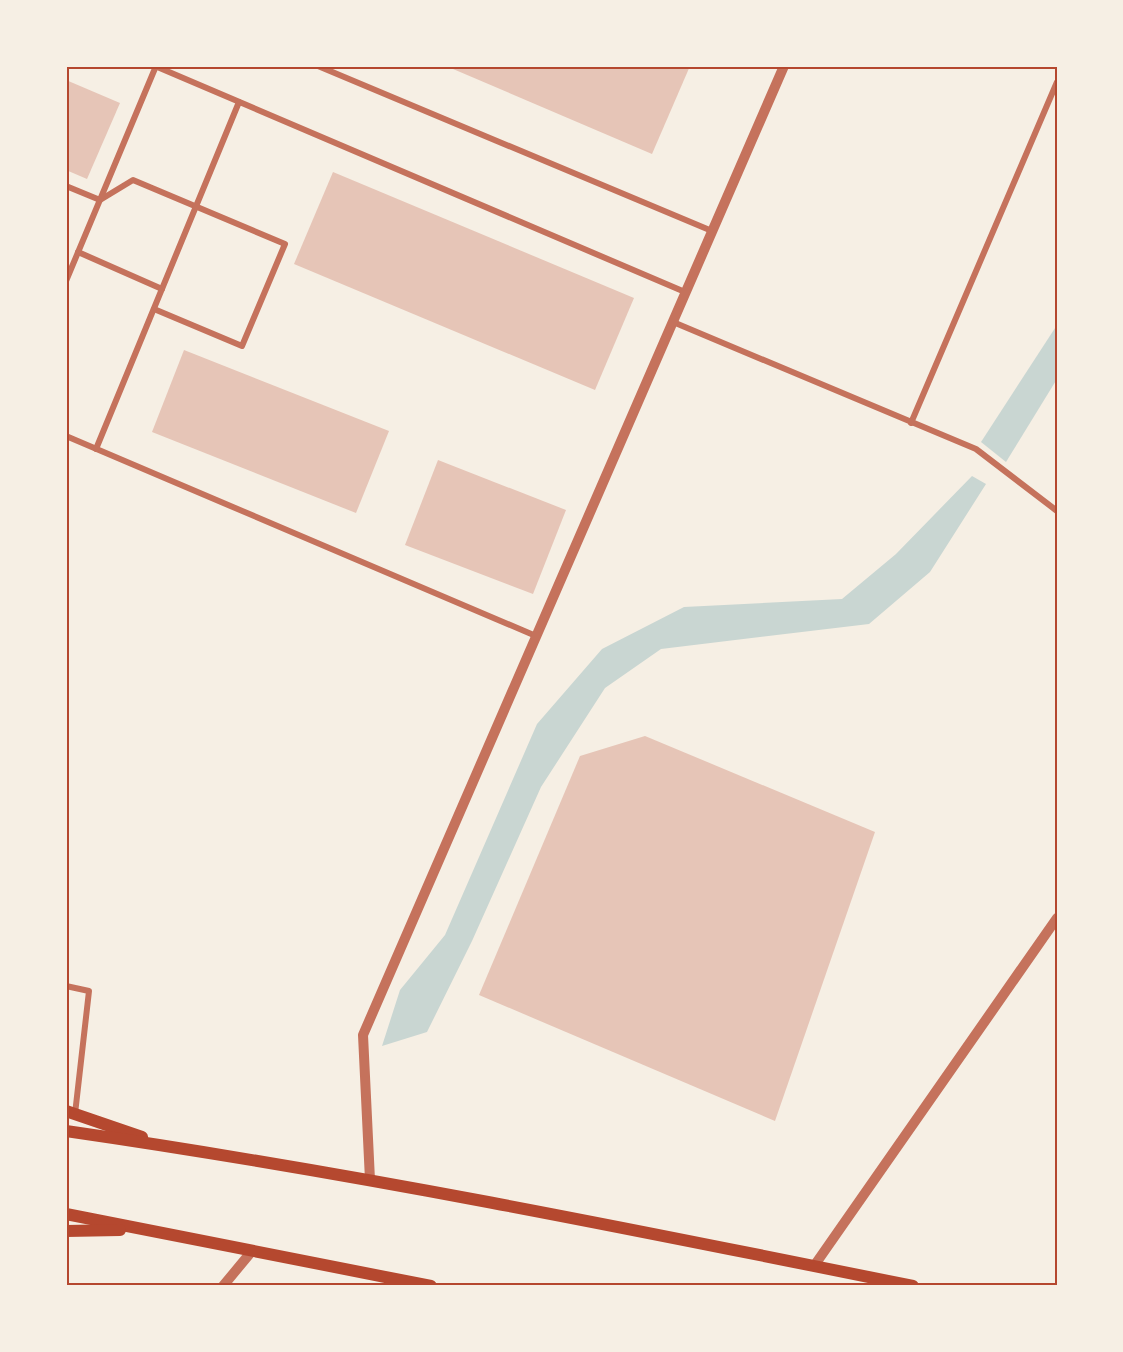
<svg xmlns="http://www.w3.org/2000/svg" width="1123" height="1352" font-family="Raleway,sans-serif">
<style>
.water{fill:#c9d6d2}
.building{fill:#e6c5b7}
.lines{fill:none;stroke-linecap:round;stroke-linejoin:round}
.minor{stroke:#c5725c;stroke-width:6}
.tertiary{stroke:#c5725c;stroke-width:10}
.secondary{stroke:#b5482f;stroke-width:12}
.neatline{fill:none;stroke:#b5482f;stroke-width:2}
</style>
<rect width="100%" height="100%" fill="#f6efe4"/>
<g class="water">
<path d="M1057 325V379L1006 462 981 442Z"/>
<path d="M972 476 986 484 930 572 869 624 661 649 605 688 541 787 472 941 427 1032 382 1046 400 990 445 935 537 724 602 649 684 607 842 599 896 554Z"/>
</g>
<g class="building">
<path d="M446 66H690L652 154Z"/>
<path d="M66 80 120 103 87 179 66 170Z"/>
<path d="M333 172 634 298 595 390 294 264Z"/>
<path d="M184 350 389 431 356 513 152 432Z"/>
<path d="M438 460 566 510 533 594 405 545Z"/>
<path d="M645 736 875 832 775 1121 479 995 580 756Z"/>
</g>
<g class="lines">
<g class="minor">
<path d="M155 66 685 292"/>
<path d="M318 66 712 231"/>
<path d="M66 186 100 200 133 180 285 244 242 346 154 309"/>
<path d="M78 252 162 289"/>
<path d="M66 281 156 66"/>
<path d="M673 322 976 449 1057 511"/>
<path d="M911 423 1057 82"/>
<path d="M66 436 536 636"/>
<path d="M96 449 239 102"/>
<path d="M66 986 89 991 75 1114"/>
</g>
<g class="tertiary">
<path d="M370 1180 363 1035 784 66"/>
<path d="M814 1266 1057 918"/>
<path d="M223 1286 252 1251"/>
</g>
<g class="secondary">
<path d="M66 1111 142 1137"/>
<path d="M66 1131C350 1172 632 1229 913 1286"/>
<path d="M66 1214 431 1286"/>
<path d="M66 1231 120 1230"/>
</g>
</g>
<rect width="1123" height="1352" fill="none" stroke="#f6efe4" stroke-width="135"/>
<rect x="68" y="68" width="988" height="1216" class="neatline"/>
</svg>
